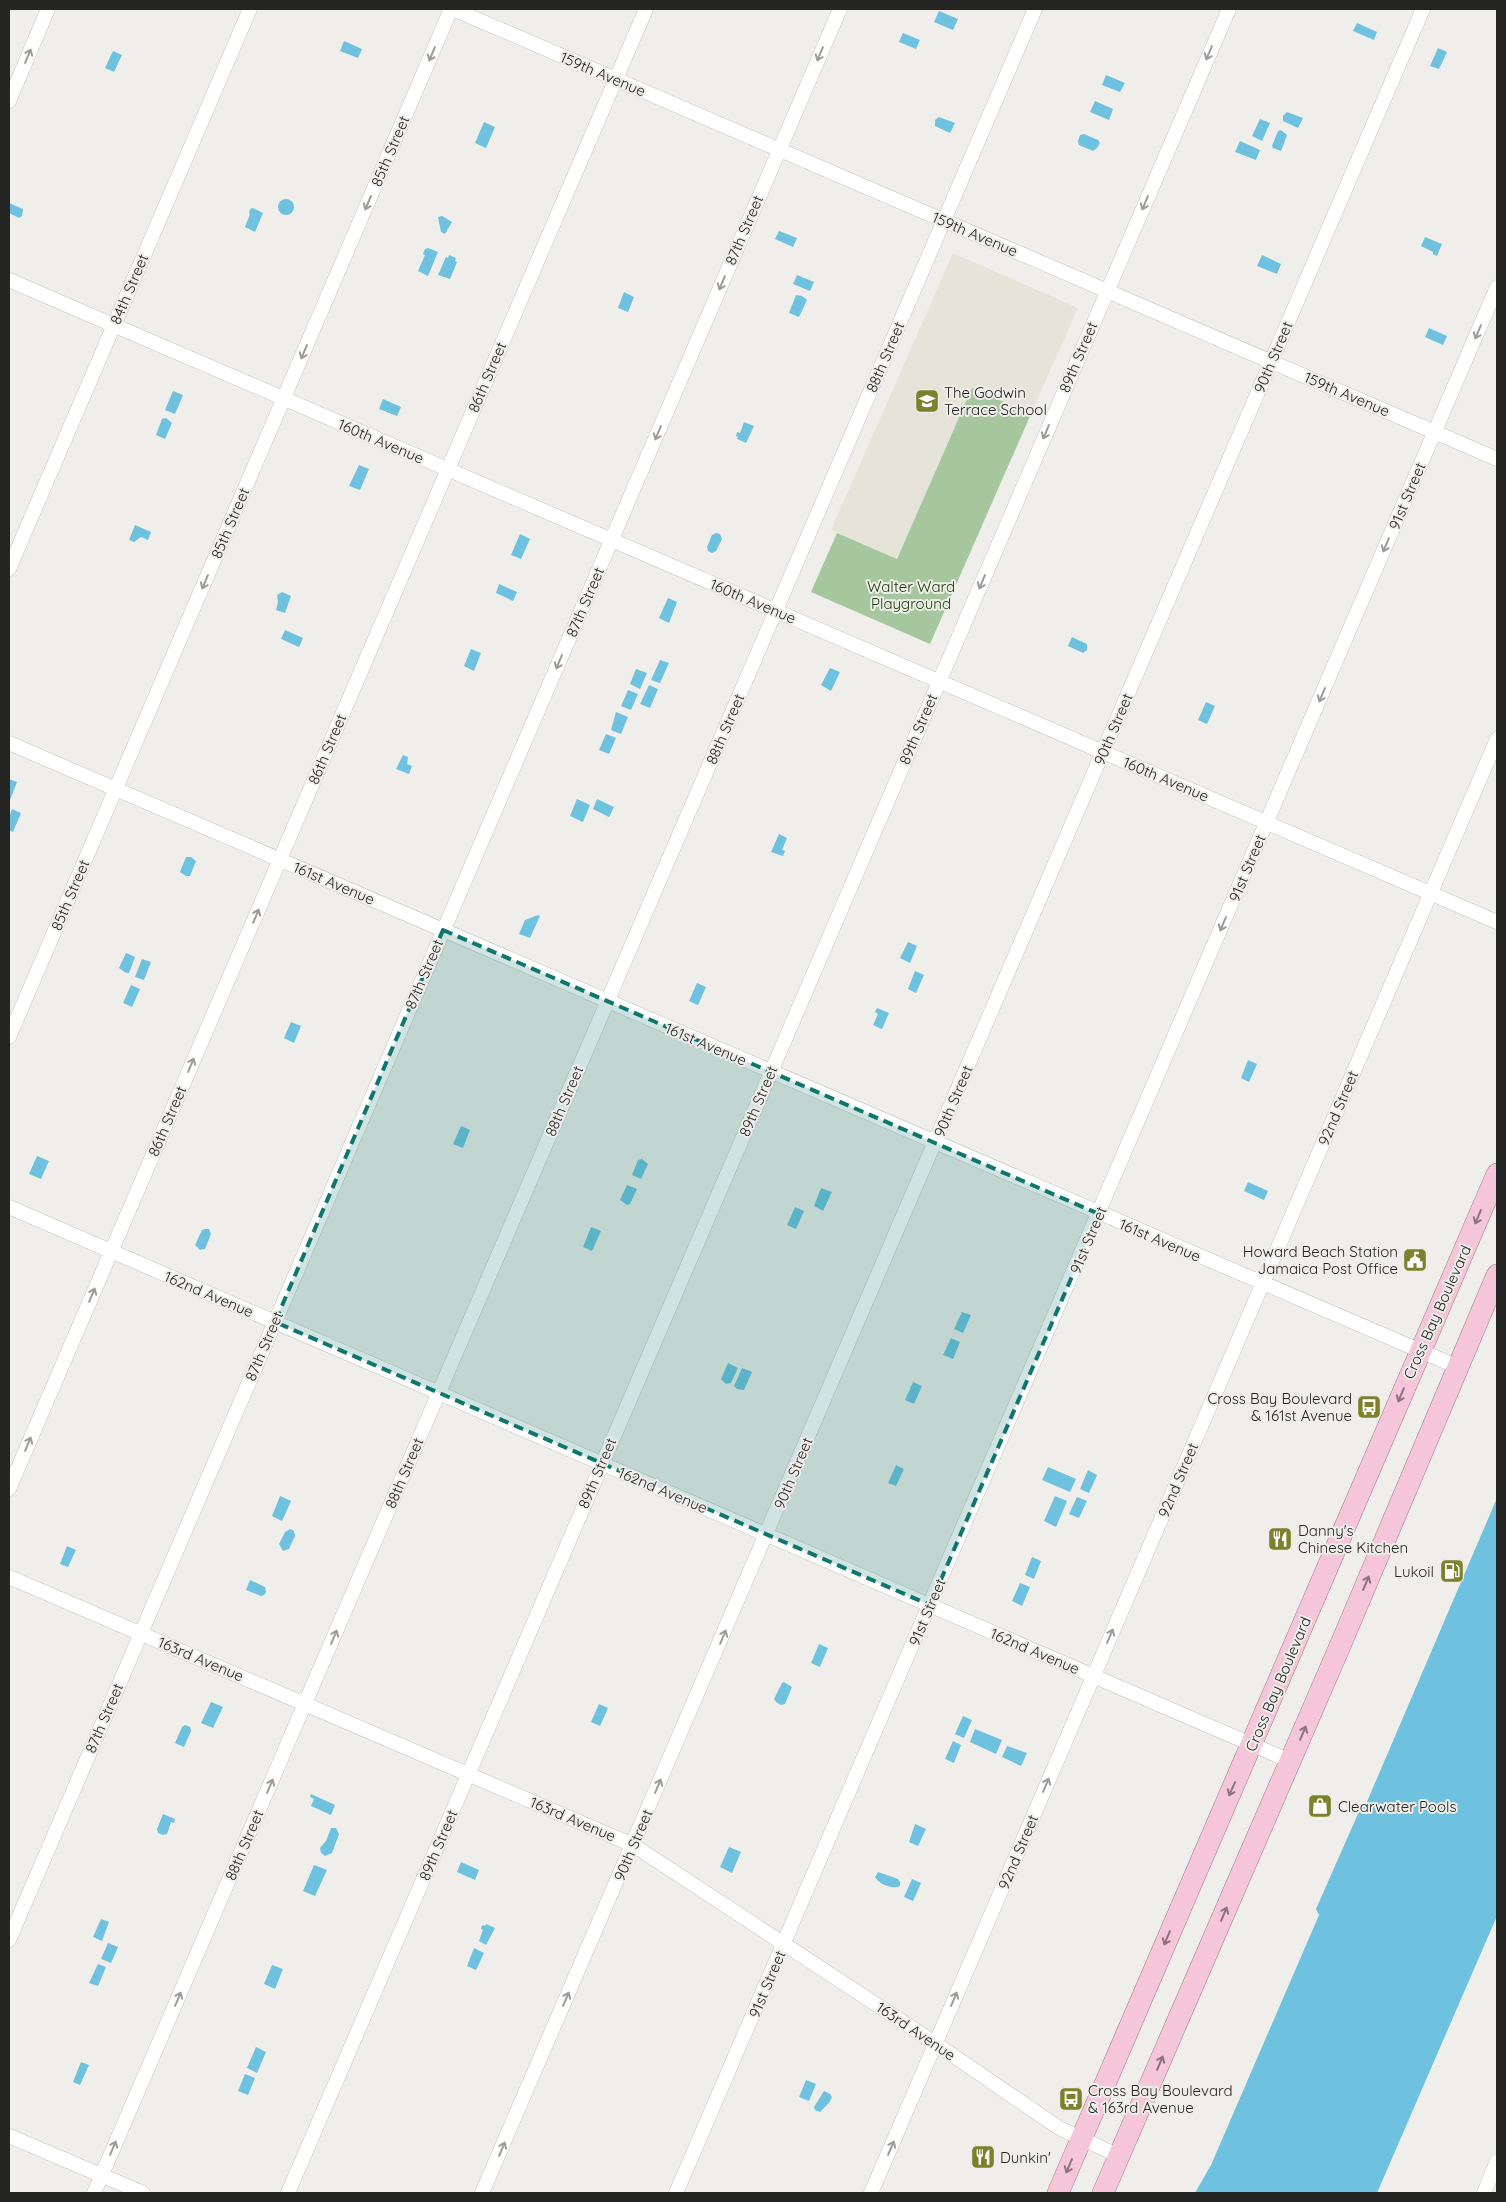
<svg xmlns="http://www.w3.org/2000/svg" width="1506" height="2202" font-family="Quicksand,sans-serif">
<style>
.built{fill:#e6e4d9}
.green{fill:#a6c79d}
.water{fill:#6fc2df}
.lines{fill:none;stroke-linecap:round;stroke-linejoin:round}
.minor-casing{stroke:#c4c4bf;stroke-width:15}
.primary-casing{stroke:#a77488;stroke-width:22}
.minor{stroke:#fff;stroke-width:14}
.primary{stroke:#f5c5d9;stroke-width:21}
.oneway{stroke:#9c9c9c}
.oneway2{stroke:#8c747e}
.marked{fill:#0f766e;fill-opacity:0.2;stroke:#0f766e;stroke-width:4;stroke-dasharray:10 6;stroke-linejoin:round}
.labels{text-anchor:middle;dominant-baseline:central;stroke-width:4;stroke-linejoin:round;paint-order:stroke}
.street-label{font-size:15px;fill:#242422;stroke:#efeeea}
.poi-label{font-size:15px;fill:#242422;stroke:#efeeea;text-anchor:start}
.park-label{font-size:15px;fill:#103a00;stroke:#efeeea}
</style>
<rect width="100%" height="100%" fill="#efeeea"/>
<path class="built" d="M953 253 1078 308 1031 414 972 388 897 559 831 530Z"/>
<path class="green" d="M972 388 1031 414 930 644 811 592 837 533 897 559Z"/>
<g class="water">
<path d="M939 11 958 19 953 30 934 22Z"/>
<path d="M1357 23 1377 32 1374 40 1353 31Z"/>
<path d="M903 33 920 40 916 49 899 42Z"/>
<path d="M344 41 362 49 358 58 340 51Z"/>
<path d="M1438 48 1447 52 1439 69 1430 66Z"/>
<path d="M113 51 122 55 114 72 105 68Z"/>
<path d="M1106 75 1125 83 1120 92 1102 85Z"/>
<path d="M1095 101 1113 109 1109 120 1090 112Z"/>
<path d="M1287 112 1303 118 1298 128 1283 121V116Z"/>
<path d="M939 117 955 123 950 133 935 126V120Z"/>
<path d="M1260 119 1270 123 1262 141 1252 136Z"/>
<path d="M484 122 495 127 486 148 475 143Z"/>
<path d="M1281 130 1287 135 1281 151 1273 148 1272 146 1278 131Z"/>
<path d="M1084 134 1098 140 1100 143 1097 148 1093 151 1079 145 1078 141 1080 135Z"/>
<path d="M1240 141 1260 150 1256 160 1235 152Z"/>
<circle cx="286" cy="207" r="8"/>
<path d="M9 203 23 209 22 216 19 218 9 213Z"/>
<path d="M253 208 263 213 255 232 245 227 250 214 249 213 250 209Z"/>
<path d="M442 216 452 222 445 234 441 232 438 217Z"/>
<path d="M779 231 797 238 793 247 775 239Z"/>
<path d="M1425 237 1442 244 1437 256 1433 254V252L1421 246Z"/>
<path d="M428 248 438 252 428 276 418 271 425 255 423 254 425 249Z"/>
<path d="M449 255 456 258 455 261 457 262 450 279 438 275 446 257 448 258Z"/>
<path d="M1262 255 1281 264 1277 274 1257 266Z"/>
<path d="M797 275 814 282 810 291 793 284Z"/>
<path d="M624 292 634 297 628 312 618 308Z"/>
<path d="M796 295 802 296 807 300 799 317 789 313Z"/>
<path d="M1429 328 1447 336 1443 345 1425 337Z"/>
<path d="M173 391 183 395 175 414 165 410Z"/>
<path d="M383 399 401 407 397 416 379 409Z"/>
<path d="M166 418 172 423 165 439 156 435 162 419Z"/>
<path d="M744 422 754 426 746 443 737 439 738 437 736 436 737 432 740 433Z"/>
<path d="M359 465 369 469 360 490 349 486Z"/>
<path d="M135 525 151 532 148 540 141 537 134 542 129 540Z"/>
<path d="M716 533 720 534 722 539 716 551 712 553 708 551 707 547 712 535Z"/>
<path d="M520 534 530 539 521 559 511 555Z"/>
<path d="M499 584 517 592 513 601 496 593Z"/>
<path d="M282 592 291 596 285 613 276 610 278 602 277 595Z"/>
<path d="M668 598 677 602 669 623 659 618Z"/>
<path d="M285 630 303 638 299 647 281 639Z"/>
<path d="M1072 637 1087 644V650L1083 653 1068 646Z"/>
<path d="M471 649 481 653 474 671 464 666Z"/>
<path d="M660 660 669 663 660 683 651 680Z"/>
<path d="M830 668 840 672 831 691 821 685Z"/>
<path d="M636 669 647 673 640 689 630 684Z"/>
<path d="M649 685 658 689 650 708 640 704Z"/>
<path d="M628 690 638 694 631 710 621 706Z"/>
<path d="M1206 702 1215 706 1207 724 1198 720Z"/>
<path d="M616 712 628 717 621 734 611 730Z"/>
<path d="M606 734 616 738 609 754 599 750Z"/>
<path d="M403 755 408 757 407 764 412 766 409 774 396 769Z"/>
<path d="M9 779 17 782 10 800 9 799Z"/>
<path d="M577 799 590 805 583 822 570 816Z"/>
<path d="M597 799 614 807 609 817 593 809Z"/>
<path d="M12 809 21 813 13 832 9 830V818Z"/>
<path d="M779 834 787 838 782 850 785 851 783 856 771 852Z"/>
<path d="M186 857H191L196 861 190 876H186L180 872Z"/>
<path d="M538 915 540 916 530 938 519 934 525 920Z"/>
<path d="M908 942 917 946 910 963 900 958Z"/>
<path d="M126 953 135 957 129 973H126L119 968Z"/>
<path d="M142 959 151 962 144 980 135 977Z"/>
<path d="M915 971 924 975 916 993 908 989Z"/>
<path d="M697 983 706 987 698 1005 689 1001Z"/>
<path d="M131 985 140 989 132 1007 123 1003Z"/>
<path d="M877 1008 889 1013 882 1029 873 1025 878 1014 875 1012Z"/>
<path d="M291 1022 301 1026 294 1043 284 1038Z"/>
<path d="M1248 1060 1257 1064 1249 1082 1241 1078Z"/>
<path d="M461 1126 470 1130 463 1148 453 1144Z"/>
<path d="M37 1156 49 1161 41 1179 29 1174Z"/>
<path d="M642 1159 648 1164 641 1179 632 1175 638 1160Z"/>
<path d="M1248 1182 1268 1191 1264 1200 1244 1191Z"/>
<path d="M627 1185 637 1189 630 1204 627 1205 620 1200Z"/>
<path d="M821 1188 832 1192 823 1211 814 1206Z"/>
<path d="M795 1207 804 1211 796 1229 787 1225Z"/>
<path d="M591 1227 601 1231 592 1251 583 1247Z"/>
<path d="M205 1229H209L211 1234 205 1249 200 1250 195 1245 202 1230Z"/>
<path d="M962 1312 971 1315 963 1333 954 1329Z"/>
<path d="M951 1338 960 1342 953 1359 943 1355Z"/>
<path d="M728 1363 738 1368 731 1383 726 1384 721 1379Z"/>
<path d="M742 1368 752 1372 744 1390 737 1389 734 1386Z"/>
<path d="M913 1382 922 1386 914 1404 905 1400Z"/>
<path d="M896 1465 904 1469 896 1486 888 1483Z"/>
<path d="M1048 1467 1076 1479 1070 1492 1042 1480Z"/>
<path d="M1088 1470 1097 1475 1089 1493 1080 1489Z"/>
<path d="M280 1496 291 1501 282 1521 272 1516Z"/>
<path d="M1055 1496 1067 1501 1056 1527 1044 1521Z"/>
<path d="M1077 1497 1087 1501 1079 1518 1069 1514Z"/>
<path d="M1497 1498V1916L1377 2193H1195L1211 2165 1319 1915 1316 1909 1361 1807 1366 1804Z"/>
<path d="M290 1529 294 1531 295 1536 289 1549 283 1551 279 1544 285 1532Z"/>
<path d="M67 1546 76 1550 68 1567 60 1564Z"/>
<path d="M1032 1557 1041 1561 1034 1579 1025 1575Z"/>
<path d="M250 1580 265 1587 266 1592 264 1595 261 1596 246 1590Z"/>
<path d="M1020 1583 1030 1587 1022 1606 1012 1601Z"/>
<path d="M819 1644 828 1648 820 1667 811 1663Z"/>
<path d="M784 1682 792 1687 785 1704 781 1705 776 1702 774 1699 782 1683Z"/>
<path d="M211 1702 223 1707 213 1728 201 1723Z"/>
<path d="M599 1704 608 1708 600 1726 591 1722Z"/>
<path d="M963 1716 972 1720 964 1738 955 1734Z"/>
<path d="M185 1725 190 1727 191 1731 184 1747 175 1743 182 1727Z"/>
<path d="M975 1729 1002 1740 996 1754 970 1742Z"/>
<path d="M953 1741 961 1745 954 1763 945 1759Z"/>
<path d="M1007 1746 1027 1753 1021 1766 1002 1757Z"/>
<path d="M311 1794 335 1805 331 1815 311 1806 314 1799 310 1797Z"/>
<path d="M163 1814 175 1819 174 1823 171 1822 167 1834 163 1835 158 1833 157 1829Z"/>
<path d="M915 1824 926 1829 918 1846 909 1842Z"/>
<path d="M331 1828H336L339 1834 332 1853 325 1856 321 1853 320 1848 326 1841Z"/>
<path d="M729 1847 741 1852 732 1873 720 1867Z"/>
<path d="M461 1862 479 1870 475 1880 457 1872Z"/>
<path d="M314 1865 327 1870 315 1896 303 1891Z"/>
<path d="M878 1872 898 1879 900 1882V1886C893 1890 879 1884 875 1877Z"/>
<path d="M912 1879 921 1883 913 1901 904 1897Z"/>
<path d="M101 1919 109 1922 102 1941 93 1937Z"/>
<path d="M486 1924 495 1928 486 1945 479 1941 483 1930 481 1929 482 1925 485 1926Z"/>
<path d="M108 1943 118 1947 111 1963 101 1959Z"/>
<path d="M474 1948 484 1953 476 1970 467 1966Z"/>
<path d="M98 1964 106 1967 98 1986 89 1983Z"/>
<path d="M272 1965 283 1969 275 1989 264 1984Z"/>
<path d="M256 2047 266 2052 257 2073 247 2068Z"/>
<path d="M81 2062 89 2065 80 2085 73 2082Z"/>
<path d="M245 2074 255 2078 248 2095 238 2091Z"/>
<path d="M806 2080 816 2084 809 2101 799 2097Z"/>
<path d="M824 2091 830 2094 832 2097 829 2103 820 2112 815 2110 814 2107Z"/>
</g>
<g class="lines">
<defs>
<g id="minor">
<path d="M453 9 1497 459"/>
<path d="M9 101 48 9"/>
<path d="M9 280 1497 922"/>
<path d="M9 569 250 9"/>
<path d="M9 743 1458 1367"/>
<path d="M9 1037 451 9"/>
<path d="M9 1207 1290 1761"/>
<path d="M9 1489 646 9"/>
<path d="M9 1577 633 1845 935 2043 1059 2128 1119 2156"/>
<path d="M9 1940 840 9"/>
<path d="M9 2136 143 2193"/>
<path d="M94 2193 1035 9"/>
<path d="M288 2193 1229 9"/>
<path d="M482 2193 1423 9"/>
<path d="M676 2193 1497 287"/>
<path d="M871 2193 1497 739"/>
<path d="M1484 2193 1497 2161"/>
</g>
<g id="primary">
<path d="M1058 2193 1497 1174"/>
<path d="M1103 2193 1340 1646 1497 1275"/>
</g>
</defs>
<use href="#minor" class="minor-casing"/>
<use href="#primary" class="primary-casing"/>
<use href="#minor" class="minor"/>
<use href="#primary" class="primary"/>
</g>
<defs><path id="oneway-shaft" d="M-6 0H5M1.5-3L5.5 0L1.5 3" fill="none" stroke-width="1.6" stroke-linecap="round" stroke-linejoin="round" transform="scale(1.25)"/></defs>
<g class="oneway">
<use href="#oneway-shaft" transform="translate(1209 53) rotate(113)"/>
<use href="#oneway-shaft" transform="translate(432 54) rotate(113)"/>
<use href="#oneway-shaft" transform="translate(820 54) rotate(113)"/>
<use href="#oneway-shaft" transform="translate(28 56) rotate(-67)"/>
<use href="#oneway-shaft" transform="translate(368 203) rotate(113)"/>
<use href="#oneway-shaft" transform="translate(1145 203) rotate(113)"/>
<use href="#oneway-shaft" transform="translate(722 283) rotate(113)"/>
<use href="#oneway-shaft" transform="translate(1478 332) rotate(113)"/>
<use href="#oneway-shaft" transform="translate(304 352) rotate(113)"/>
<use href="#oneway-shaft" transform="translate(1046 432) rotate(113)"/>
<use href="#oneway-shaft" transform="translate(658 433) rotate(113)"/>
<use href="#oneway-shaft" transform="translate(1386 545) rotate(113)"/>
<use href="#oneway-shaft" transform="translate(205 582) rotate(113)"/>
<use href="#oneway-shaft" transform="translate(982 582) rotate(113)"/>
<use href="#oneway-shaft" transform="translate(559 662) rotate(113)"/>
<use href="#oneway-shaft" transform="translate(1322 695) rotate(113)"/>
<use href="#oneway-shaft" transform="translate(256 916) rotate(-67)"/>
<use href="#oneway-shaft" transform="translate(1223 924) rotate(113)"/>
<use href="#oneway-shaft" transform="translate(191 1065) rotate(-67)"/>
<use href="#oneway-shaft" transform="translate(92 1295) rotate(-67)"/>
<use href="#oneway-shaft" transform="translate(28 1444) rotate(-67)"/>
<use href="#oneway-shaft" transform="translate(1110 1636) rotate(-67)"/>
<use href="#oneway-shaft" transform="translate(334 1637) rotate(-67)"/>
<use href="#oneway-shaft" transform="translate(723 1637) rotate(-67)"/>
<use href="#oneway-shaft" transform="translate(1046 1785) rotate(-67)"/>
<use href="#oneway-shaft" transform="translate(270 1786) rotate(-67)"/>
<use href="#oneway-shaft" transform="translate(658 1786) rotate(-67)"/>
<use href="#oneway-shaft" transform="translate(178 1999) rotate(-67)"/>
<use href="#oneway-shaft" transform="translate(566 1999) rotate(-67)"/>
<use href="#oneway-shaft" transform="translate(954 1999) rotate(-67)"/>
<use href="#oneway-shaft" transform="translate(113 2148) rotate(-67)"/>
<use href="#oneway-shaft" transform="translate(891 2148) rotate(-67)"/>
<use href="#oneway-shaft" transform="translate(502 2149) rotate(-67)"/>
</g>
<g class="oneway2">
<use href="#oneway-shaft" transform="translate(1478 1217) rotate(113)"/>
<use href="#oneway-shaft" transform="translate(1401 1395) rotate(113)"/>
<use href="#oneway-shaft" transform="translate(1366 1583) rotate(-67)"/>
<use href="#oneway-shaft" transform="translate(1303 1733) rotate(-67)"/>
<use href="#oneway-shaft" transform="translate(1232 1789) rotate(114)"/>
<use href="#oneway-shaft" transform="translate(1224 1914) rotate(-67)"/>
<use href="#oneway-shaft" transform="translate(1167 1938) rotate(113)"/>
<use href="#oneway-shaft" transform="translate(1160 2063) rotate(-67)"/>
<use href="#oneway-shaft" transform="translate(1069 2166) rotate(113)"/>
</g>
<path class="marked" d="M443 930 1099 1214 930 1605 275 1322Z"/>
<defs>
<symbol id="school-square" viewBox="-11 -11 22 22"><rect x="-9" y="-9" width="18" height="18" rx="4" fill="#7c812c" stroke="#efeeea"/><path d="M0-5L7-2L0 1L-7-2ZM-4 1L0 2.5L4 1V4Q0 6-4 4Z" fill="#fff"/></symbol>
<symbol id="civic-square" viewBox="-11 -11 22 22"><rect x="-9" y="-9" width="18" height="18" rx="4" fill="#7c812c" stroke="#efeeea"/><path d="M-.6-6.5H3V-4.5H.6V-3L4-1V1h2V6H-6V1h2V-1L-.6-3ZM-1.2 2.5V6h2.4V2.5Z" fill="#fff"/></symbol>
<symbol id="bus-square" viewBox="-11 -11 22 22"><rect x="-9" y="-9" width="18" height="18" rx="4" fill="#7c812c" stroke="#efeeea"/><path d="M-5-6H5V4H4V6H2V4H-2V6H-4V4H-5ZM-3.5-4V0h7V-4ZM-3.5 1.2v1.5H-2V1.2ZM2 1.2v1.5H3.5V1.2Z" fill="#fff"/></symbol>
<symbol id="restaurant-square" viewBox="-11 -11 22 22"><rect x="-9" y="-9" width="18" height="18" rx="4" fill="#7c812c" stroke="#efeeea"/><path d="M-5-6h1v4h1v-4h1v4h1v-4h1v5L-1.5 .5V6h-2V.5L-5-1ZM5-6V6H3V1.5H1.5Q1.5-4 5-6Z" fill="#fff"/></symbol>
<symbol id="fuel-square" viewBox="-11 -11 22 22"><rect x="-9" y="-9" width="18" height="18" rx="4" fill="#7c812c" stroke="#efeeea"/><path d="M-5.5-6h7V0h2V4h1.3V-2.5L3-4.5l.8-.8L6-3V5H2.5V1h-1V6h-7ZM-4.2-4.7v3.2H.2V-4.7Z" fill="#fff"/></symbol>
<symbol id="shop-square" viewBox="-11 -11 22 22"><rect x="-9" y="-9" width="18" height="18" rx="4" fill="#7c812c" stroke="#efeeea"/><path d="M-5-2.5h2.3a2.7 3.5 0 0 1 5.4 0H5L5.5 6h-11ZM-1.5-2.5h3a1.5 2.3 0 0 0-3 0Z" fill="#fff"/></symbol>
</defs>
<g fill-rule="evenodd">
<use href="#school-square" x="913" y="387" width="28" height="28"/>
<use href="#civic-square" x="1401" y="1246" width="28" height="28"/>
<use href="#bus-square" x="1355" y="1393" width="28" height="28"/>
<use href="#restaurant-square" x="1266" y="1525" width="28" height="28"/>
<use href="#fuel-square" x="1438" y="1557" width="28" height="28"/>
<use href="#shop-square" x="1306" y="1792" width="28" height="28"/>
<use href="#bus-square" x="1057" y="2085" width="28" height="28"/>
<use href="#restaurant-square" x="969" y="2143" width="28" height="28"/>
</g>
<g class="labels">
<g class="street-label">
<text transform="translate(603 74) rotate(23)">159th Avenue</text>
<text transform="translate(390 151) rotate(-67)">85th Street</text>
<text transform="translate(744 230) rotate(-67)">87th Street</text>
<text transform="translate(975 234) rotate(23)">159th Avenue</text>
<text transform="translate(129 289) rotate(-67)">84th Street</text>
<text transform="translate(885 357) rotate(-67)">88th Street</text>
<text transform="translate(1078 357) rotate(-67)">89th Street</text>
<text transform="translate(1273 357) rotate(-67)">90th Street</text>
<text transform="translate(487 377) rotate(-67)">86th Street</text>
<text transform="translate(1347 394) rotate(23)">159th Avenue</text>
<text transform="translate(381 441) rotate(23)">160th Avenue</text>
<text transform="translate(1407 496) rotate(-67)">91st Street</text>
<text transform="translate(230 523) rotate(-67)">85th Street</text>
<text transform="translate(753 601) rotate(23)">160th Avenue</text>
<text transform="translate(585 602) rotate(-67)">87th Street</text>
<text transform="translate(725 729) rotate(-67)">88th Street</text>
<text transform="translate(918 729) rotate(-67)">89th Street</text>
<text transform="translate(1113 729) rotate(-67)">90th Street</text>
<text transform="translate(327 749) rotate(-67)">86th Street</text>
<text transform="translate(1166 779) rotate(23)">160th Avenue</text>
<text transform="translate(1247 868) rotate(-67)">91st Street</text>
<text transform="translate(334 883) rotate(23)">161st Avenue</text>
<text transform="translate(70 895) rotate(-67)">85th Street</text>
<text transform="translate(424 974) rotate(-67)">87th Street</text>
<text transform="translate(706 1044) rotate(23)">161st Avenue</text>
<text transform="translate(564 1101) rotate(-67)">88th Street</text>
<text transform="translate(758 1101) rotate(-67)">89th Street</text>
<text transform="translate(953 1101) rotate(-67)">90th Street</text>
<text transform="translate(1338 1108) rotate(-67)">92nd Street</text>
<text transform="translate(167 1121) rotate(-67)">86th Street</text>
<text transform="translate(1088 1240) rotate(-67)">91st Street</text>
<text transform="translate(1160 1240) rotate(23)">161st Avenue</text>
<text transform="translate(209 1294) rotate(23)">162nd Avenue</text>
<text transform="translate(1437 1312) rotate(-66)">Cross Bay Boulevard</text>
<text transform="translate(264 1346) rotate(-67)">87th Street</text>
<text transform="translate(404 1473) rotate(-67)">88th Street</text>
<text transform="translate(597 1473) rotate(-67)">89th Street</text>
<text transform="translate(793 1473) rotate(-67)">90th Street</text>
<text transform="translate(1178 1480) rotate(-67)">92nd Street</text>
<text transform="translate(663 1490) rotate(23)">162nd Avenue</text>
<text transform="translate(927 1612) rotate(-67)">91st Street</text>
<text transform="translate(1035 1651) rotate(23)">162nd Avenue</text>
<text transform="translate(201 1659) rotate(23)">163rd Avenue</text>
<text transform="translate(1278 1684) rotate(-67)">Cross Bay Boulevard</text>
<text transform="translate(104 1718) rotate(-67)">87th Street</text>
<text transform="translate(573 1819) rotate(23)">163rd Avenue</text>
<text transform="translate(244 1845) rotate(-67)">88th Street</text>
<text transform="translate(438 1845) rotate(-67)">89th Street</text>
<text transform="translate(633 1845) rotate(-67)">90th Street</text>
<text transform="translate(1018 1852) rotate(-67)">92nd Street</text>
<text transform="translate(767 1984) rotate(-67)">91st Street</text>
<text transform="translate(916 2031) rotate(34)">163rd Avenue</text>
</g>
<g class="poi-label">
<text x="944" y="392">The Godwin<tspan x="944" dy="17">Terrace School</tspan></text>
<text x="1398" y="1251" text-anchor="end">Howard Beach Station<tspan x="1398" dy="17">Jamaica Post Office</tspan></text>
<text x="1352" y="1398" text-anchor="end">Cross Bay Boulevard<tspan x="1352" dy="17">&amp; 161st Avenue</tspan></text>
<text x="1298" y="1530">Danny's<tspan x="1298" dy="17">Chinese Kitchen</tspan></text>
<text x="1434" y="1571" text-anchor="end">Lukoil</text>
<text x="1338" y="1806">Clearwater Pools</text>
<text x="1088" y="2090">Cross Bay Boulevard<tspan x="1088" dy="17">&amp; 163rd Avenue</tspan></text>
<text x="1000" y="2157">Dunkin'</text>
</g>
<g class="park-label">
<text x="911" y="586">Walter Ward<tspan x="911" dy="17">Playground</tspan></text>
</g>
</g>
<rect width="1506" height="2202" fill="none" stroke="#242422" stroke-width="20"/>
</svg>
